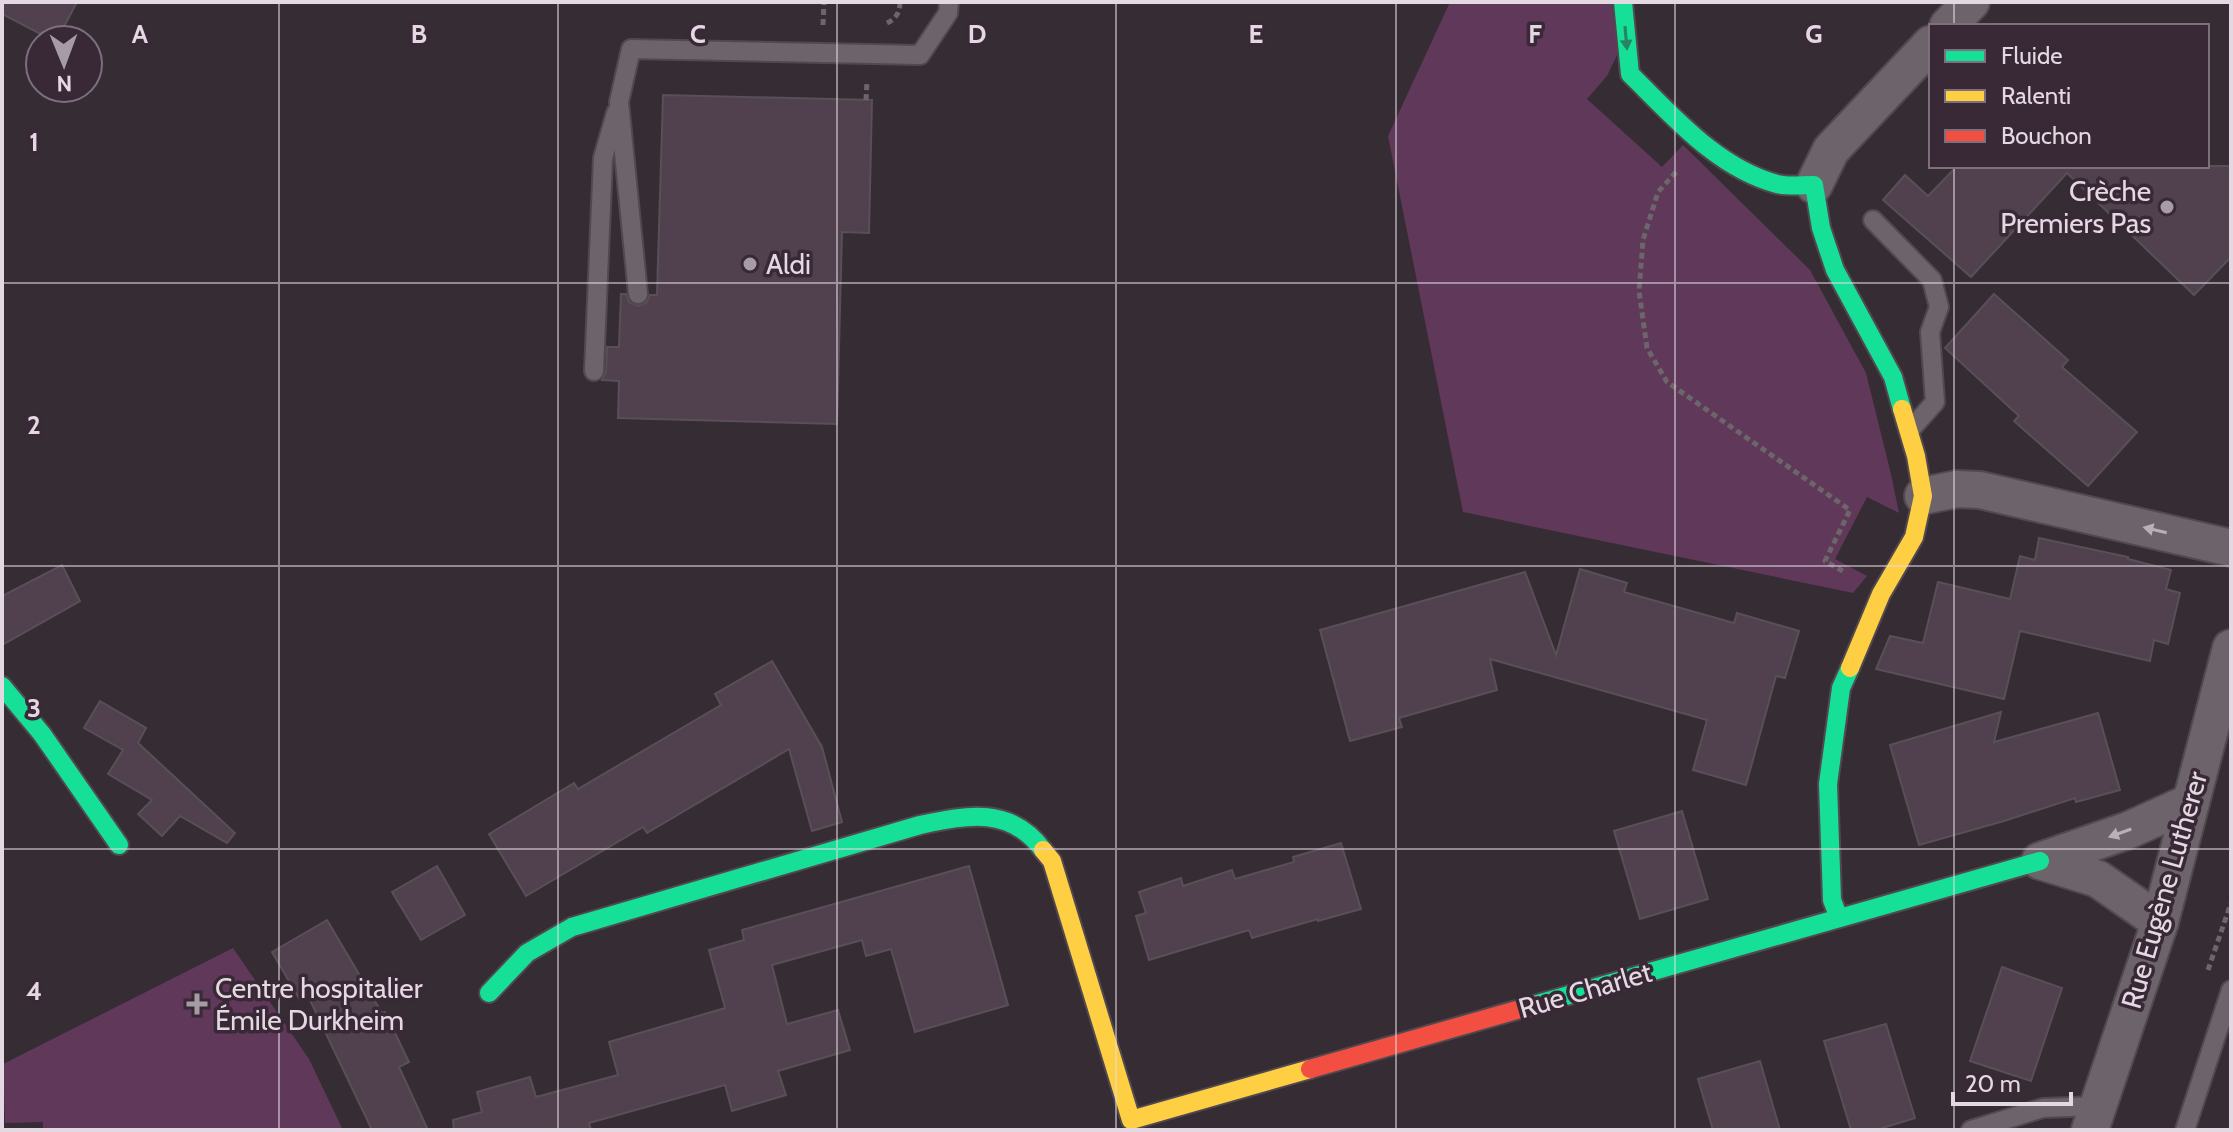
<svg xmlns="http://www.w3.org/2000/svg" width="2233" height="1132" font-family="Cabin,sans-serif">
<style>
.green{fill:#603859}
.building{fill:#51414e;stroke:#585057;stroke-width:2}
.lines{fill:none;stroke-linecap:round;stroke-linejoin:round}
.lane-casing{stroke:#51494f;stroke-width:22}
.street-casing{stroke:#51494f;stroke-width:40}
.fast-casing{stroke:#51494f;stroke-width:22}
.slow-casing{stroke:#51494f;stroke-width:22}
.jam-casing{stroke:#51494f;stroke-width:22}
.path{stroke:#6c666a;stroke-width:5;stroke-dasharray:6 4;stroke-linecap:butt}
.lane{stroke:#6c646a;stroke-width:18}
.street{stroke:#6c646a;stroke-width:36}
.fast{stroke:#16e098;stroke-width:18}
.slow{stroke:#ffcf43;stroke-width:18}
.jam{stroke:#f24e42;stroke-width:18}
.oneway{fill:#288467}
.oneway2{fill:#bab0b8}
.grid{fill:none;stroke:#e4d9e2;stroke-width:2;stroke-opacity:0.55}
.poi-dot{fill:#a79ca5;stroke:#392936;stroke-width:3}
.labels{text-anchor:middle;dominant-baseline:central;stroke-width:7;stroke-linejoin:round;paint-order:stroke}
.poi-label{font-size:28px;fill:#e4d9e2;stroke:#392936;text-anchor:start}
.street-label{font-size:28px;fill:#e4d9e2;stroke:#392936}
.grid-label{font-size:26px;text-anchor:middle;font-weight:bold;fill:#e4d9e2;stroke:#392936;stroke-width:7;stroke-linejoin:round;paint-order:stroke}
</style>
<rect width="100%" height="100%" fill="#362c34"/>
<g class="green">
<path d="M1450 2H1612L1618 53 1607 76 1587 99 1662 167 1683 145 1810 270 1866 373 1891 474 1899 513 1867 497 1835 559 1867 576 1853 593 1463 512 1388 136Z"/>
<path d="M233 948 309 1059 343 1130H43V1122L5 1123 3 1064Z"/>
</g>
<g class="building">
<path d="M2 2H77L57 40H52L2 14Z"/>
<path d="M663 95 872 100 869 233 842 232 837 424 618 418 619 381 602 380 606 372 607 347H619L621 294H626L629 302 638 306 646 303 650 295H657Z"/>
<path d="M1957 166H2231V257L2194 295 2067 173 1971 277 1883 200 1905 175 1928 196Z"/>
<path d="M1994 294 2068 360 2062 367 2137 432 2088 486 2014 421 2019 416 1945 348Z"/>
<path d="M2039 538 2128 557V559L2171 570 2166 589 2180 593 2168 644 2154 640 2150 661 2020 631 2004 699 1876 669 1890 636 1923 643 1938 582 2010 599 2020 556 2035 560Z"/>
<path d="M62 565 80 601 2 645V596Z"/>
<path d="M1580 569 1627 583 1624 592 1734 623 1737 613 1799 631 1785 678 1776 676 1746 785 1693 770 1707 720 1490 659 1497 690 1399 718 1402 727 1350 741 1320 630 1525 572 1556 655Z"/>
<path d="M772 661 822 747 842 822 812 831 789 749 647 833 643 827 526 896 489 834 574 783 578 789 721 705 715 694Z"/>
<path d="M100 701 146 728 138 743 235 833 227 843 180 816 162 836 138 814 152 800 108 774 123 750 84 728Z"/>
<path d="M2001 712 1994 742 2098 713 2120 790 2076 802 2075 798 2004 821 1919 845 1890 745Z"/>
<path d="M1682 811 1708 899 1640 919 1614 831Z"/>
<path d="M1341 843 1361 909 1318 921V919L1252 938 1249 930 1149 960 1136 916 1146 913 1139 892 1181 878 1183 886 1232 870 1235 879 1294 862 1293 857Z"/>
<path d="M437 866 465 915 421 940 392 892Z"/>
<path d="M969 866 1008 1005 915 1032 891 949 866 956 862 940 772 965 787 1024 838 1010 850 1050 778 1071 786 1095 732 1111 725 1085 589 1123 591 1130H454L453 1120 482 1112 477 1092 530 1077 536 1097 618 1075 609 1042 725 1008 709 950 744 940 742 930Z"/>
<path d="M327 920 382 1013 385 1012 409 1062 399 1067 428 1130H372L308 996 300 1000 272 952Z"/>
<path d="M2002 967 2062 988 2031 1081 1970 1061Z"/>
<path d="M1886 1024 1915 1118 1876 1130H1851L1824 1041Z"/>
<path d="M1760 1061 1780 1130H1713L1698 1079Z"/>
</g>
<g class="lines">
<defs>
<g id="lane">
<path d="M1873 220 1932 280 1939 307 1930 332 1935 402 1911 429"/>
<path d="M638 294 619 102 631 49 920 55 948 13 949 2"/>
<path d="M594 371 603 158 616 113"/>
<path d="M1971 1130 2043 1108 2097 1106"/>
<path d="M2185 1130 2231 990"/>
</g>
<g id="street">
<path d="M1948 26 1971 2"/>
<path d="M1814 185 1831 150 1931 44"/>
<path d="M1923 496 1957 489 1980 490 2231 548"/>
<path d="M2160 922 2098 879 2040 861 2129 830 2191 802"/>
<path d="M2090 1130 2160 922 2231 648"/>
</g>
<g id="fast">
<path d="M1623 2 1630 74C1673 116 1717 168 1777 184 1789 187 1802 185 1814 185L1821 228 1835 270 1893 377 1902 409"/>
<path d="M2 686 42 734 119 845"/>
<path d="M1839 918 1832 900 1828 784 1841 688 1850 668"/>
<path d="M489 993 527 953 572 927 920 825C968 815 1010 806 1043 850"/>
<path d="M1534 1005 2040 861"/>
</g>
<g id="slow">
<path d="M1850 668 1881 594 1914 537 1923 496 1916 456 1902 409"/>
<path d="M1043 850 1052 861 1131 1120 1310 1069"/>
</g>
<path id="jam" d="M1310 1069 1534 1005"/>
</defs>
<use href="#lane" class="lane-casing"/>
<use href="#street" class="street-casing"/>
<use href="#fast" class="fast-casing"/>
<use href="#slow" class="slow-casing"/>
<use href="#jam" class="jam-casing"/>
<g class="path">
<path d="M887 23C896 19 900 12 900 2"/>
<path d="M823 25 824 2"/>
<path d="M866 100 867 81"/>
<path d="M1676 172 1658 192 1643 240 1639 291 1647 348 1667 382 1850 510 1825 561 1846 573"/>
<path d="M2208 970 2231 903"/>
</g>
<use href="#lane" class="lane"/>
<use href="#street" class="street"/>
<use href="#fast" class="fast"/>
<use href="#slow" class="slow"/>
<use href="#jam" class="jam"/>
</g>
<defs><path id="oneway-solid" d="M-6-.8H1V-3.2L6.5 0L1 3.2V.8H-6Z" transform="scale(2)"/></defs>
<use class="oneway" href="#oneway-solid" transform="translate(1626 38) rotate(85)"/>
<g class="oneway2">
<use href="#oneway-solid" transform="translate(2155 530) rotate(-167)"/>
<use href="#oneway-solid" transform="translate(2120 833) rotate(160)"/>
</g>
<path class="grid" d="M279 2V1130M558 2V1130M837 2V1130M1116 2V1130M1396 2V1130M1675 2V1130M1954 2V26M1954 166V1130M2 283H2231M2 566H2231M2 849H2231"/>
<g class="poi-dot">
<circle cx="2167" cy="207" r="8"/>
<circle cx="750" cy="264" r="8"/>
<path d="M193 992h8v8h8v8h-8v8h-8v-8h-8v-8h8z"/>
</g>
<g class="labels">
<g class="poi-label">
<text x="2151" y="191" text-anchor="end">Crèche<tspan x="2151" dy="32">Premiers Pas</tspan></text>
<text x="766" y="264">Aldi</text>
<text x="215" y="988">Centre hospitalier<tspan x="215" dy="32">Émile Durkheim</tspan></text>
</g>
<g class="street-label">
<text transform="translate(2164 890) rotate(-74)">Rue Eugène Lutherer</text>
<text transform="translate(1585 990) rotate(-16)">Rue Charlet</text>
</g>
</g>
<g class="grid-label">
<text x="140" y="43">A</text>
<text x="419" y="43">B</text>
<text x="698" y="43">C</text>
<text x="977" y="43">D</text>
<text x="1256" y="43">E</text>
<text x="1535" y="43">F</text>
<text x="1814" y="43">G</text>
<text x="34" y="151">1</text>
<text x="34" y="434">2</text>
<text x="34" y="717">3</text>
<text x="34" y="1000">4</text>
</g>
<rect width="2233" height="1132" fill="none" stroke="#e4d9e2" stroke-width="8"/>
<rect x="1929" y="24" width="280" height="144" fill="#392936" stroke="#7d6f7b" stroke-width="2"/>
<rect x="1945" y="50" width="40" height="12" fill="#16e098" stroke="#7d6f7b" stroke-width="2"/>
<text x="2001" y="64" font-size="24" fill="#e4d9e2">Fluide</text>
<rect x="1945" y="90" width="40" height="12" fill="#ffcf43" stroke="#7d6f7b" stroke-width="2"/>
<text x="2001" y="104" font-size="24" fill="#e4d9e2">Ralenti</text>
<rect x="1945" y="130" width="40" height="12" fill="#f24e42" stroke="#7d6f7b" stroke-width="2"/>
<text x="2001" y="144" font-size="24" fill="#e4d9e2">Bouchon</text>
<g transform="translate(64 64) rotate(179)"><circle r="38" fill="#392936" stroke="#7d6f7b" stroke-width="2"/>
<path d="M0-6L14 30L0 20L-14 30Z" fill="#a79ca5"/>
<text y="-12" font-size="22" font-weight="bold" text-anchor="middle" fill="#e4d9e2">N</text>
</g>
<path d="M1953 1092v12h118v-12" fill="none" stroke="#e4d9e2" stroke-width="4"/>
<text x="1965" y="1092" font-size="24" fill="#e4d9e2" stroke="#392936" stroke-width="6" paint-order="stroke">20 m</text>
</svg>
